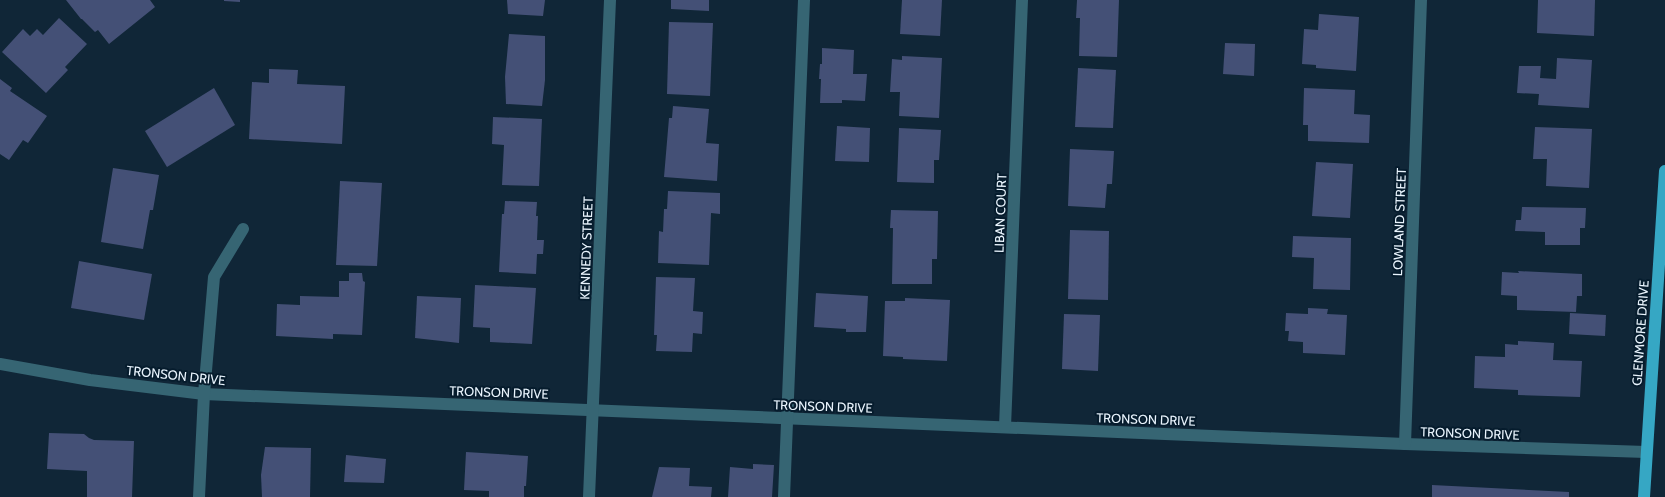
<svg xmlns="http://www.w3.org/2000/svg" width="1665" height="497" font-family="Cabin,sans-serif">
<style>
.building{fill:#445076}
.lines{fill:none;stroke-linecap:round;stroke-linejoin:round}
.minor{stroke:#366573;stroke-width:12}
.major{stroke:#36a7c4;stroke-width:12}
.labels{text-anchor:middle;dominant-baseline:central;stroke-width:4;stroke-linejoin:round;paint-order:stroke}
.street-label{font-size:13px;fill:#e9f4fd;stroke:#061c2d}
</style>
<rect width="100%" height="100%" fill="#102637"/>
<g class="building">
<path d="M66 0H150L155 7 109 44 98 30 95 32 82 19H81Z"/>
<path d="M224 0H240V2L224 1Z"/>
<path d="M507 0H545L543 16 508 14Z"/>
<path d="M671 0H709V11L671 9Z"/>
<path d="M902 0H942L940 36 900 34Z"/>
<path d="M1077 0H1119L1117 57 1079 56 1080 18H1076Z"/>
<path d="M1538 0H1595L1594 36 1537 33Z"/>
<path d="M1319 14 1359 17 1356 71 1316 68V65L1302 64 1304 29 1318 30Z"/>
<path d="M59 18 87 44 65 67 68 70 46 93 2 52 23 29 30 36 37 29 43 35Z"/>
<path d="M669 22 713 23 710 96 667 94Z"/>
<path d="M509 34 545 36V80L542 106 506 104 505 77Z"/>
<path d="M1225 43 1255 44 1254 76 1223 74Z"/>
<path d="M822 48 854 50 853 74H867L865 101 842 100V103H820L821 79H819L820 64H822Z"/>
<path d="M902 56 942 58 939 118 899 116 900 92H890L892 59 902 60Z"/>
<path d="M1557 58 1592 60 1589 108 1538 105 1539 94 1517 93 1519 66H1541L1540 78 1556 79Z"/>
<path d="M1078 68 1116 70 1113 128 1075 127Z"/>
<path d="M269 69 298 70 297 84 345 86 342 144 249 139 252 82 269 83Z"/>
<path d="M0 79 12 88 10 91 47 116 28 143 23 140 9 160 0 154Z"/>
<path d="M214 88 235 125 167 167 145 131Z"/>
<path d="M1304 88 1355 90 1354 114 1370 115 1369 143 1308 141V125H1303Z"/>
<path d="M673 106 709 109 706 143 719 144 717 181 664 177 669 118H672Z"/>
<path d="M493 117 542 119 539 186 502 185 504 145 492 144Z"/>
<path d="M837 126 870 128 869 162 835 161Z"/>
<path d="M1535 127 1592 129 1589 188 1546 186 1547 159H1533Z"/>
<path d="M899 128 941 130 939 160H934V183L897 182Z"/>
<path d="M1070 149 1114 151 1112 184H1107L1105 208 1068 206Z"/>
<path d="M1316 162 1353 164 1350 218 1312 216Z"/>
<path d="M113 168 159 175 153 210H150L143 249 101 242Z"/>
<path d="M340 181 382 183 377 266 336 265Z"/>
<path d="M668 191 720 193V214L711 213 709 265 658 263 659 231 663 232 664 209H667Z"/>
<path d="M505 201 537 202 536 216H538L537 240H544L543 254H537L536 274 499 272 502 214H504Z"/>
<path d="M1522 207 1586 208 1585 228H1580V245H1545V232L1515 231 1516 220H1521Z"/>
<path d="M891 210 938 211 937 259H932V284H892L893 228H890Z"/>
<path d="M1070 230 1109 231 1108 300 1068 299Z"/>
<path d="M1293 236 1351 238 1350 290 1313 289 1314 258 1292 257Z"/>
<path d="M79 261 152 274 144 320 71 308Z"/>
<path d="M1518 271 1582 274V296H1577L1576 312 1517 310V296L1501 295 1502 272 1519 273Z"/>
<path d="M349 273H362L363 281 365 282 362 335 333 334V339L276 336 277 304 300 305V296L339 297V281H349Z"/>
<path d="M656 277 695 278 693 311 703 312 702 334 693 333 692 352 656 351 657 335H654Z"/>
<path d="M475 285 536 288 532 344 490 342V328L473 327Z"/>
<path d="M816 293 868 296 866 332H846V329L814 327Z"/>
<path d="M417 296 461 298 459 343 415 338Z"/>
<path d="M905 298 950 300 947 361 903 359V357L883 356 885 301H905Z"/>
<path d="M1308 308 1328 309 1327 314 1347 315 1345 355 1303 353V342L1288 341 1289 331H1285L1286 313 1308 314Z"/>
<path d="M1570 313 1606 315 1605 336 1569 334Z"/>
<path d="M1064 314 1100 315 1098 371 1062 369Z"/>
<path d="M1518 341 1554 343 1553 360 1582 361 1580 397 1518 395V390L1474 388 1475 356 1505 357V344L1518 345Z"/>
<path d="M49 433 84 434 89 438 94 440 134 441 132 497H87V471L47 469Z"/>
<path d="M265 447 311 448 310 497H262L261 475Z"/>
<path d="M466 452 528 456 526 486H524V497H489V491L464 490Z"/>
<path d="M346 455 386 459 384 483 344 482Z"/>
<path d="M753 464 774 465 772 497H728L730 467 753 469Z"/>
<path d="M659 467 690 468 689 486 712 487 711 497H652Z"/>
<path d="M1432 485 1569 492V497H1432Z"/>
</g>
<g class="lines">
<g class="minor">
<path d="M0 364 90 380 204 394 1405 444 1646 452"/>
<path d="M1005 427 1022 0"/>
<path d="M1405 444 1421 0"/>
<path d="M199 497 204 394 214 277 243 229"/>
<path d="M589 497 610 0"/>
<path d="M784 497 804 0"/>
</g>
<path class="major" d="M1644 497 1665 171"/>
</g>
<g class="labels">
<g class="street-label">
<text transform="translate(1000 213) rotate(-88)">LIBAN COURT</text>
<text transform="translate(1399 222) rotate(-88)">LOWLAND STREET</text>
<text transform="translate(586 248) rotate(-88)">KENNEDY STREET</text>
<text transform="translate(1640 333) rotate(-86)">GLENMORE DRIVE</text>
<text transform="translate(176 375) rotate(6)">TRONSON DRIVE</text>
<text transform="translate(499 392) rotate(2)">TRONSON DRIVE</text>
<text transform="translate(823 406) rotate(2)">TRONSON DRIVE</text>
<text transform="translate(1146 419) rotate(2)">TRONSON DRIVE</text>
<text transform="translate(1470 433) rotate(2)">TRONSON DRIVE</text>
</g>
</g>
</svg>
